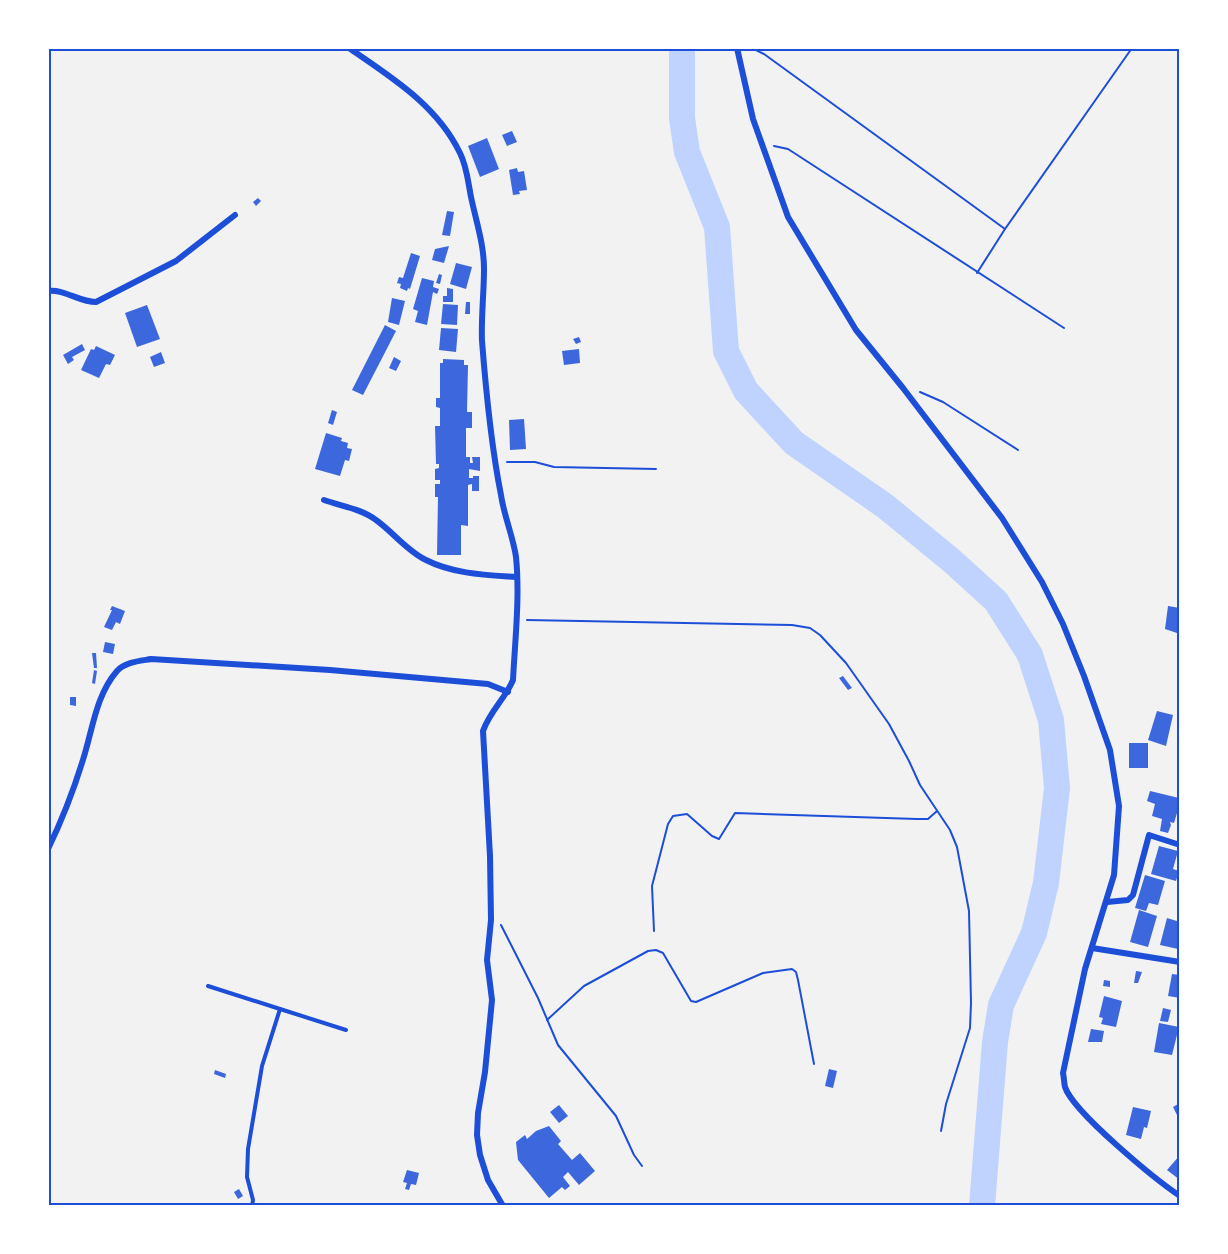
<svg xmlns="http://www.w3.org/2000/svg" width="1228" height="1254" font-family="'PT Sans Narrow',sans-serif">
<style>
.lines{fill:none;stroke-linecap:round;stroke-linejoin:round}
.river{stroke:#bfd3fe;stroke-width:26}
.building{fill:#3d67dc}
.path{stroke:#1d4ed8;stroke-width:2}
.service{stroke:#1d4ed8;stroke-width:4}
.minor{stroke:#1d4ed8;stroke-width:6}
.neatline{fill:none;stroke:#1d4ed8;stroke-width:2}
</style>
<rect width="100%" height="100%" fill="#f2f2f2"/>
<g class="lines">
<path class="river" d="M682 48V118L687 152 717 227 726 351 746 391 794 443 885 506 952 561 996 601 1030 655 1051 720 1057 788 1046 883 1034 933 1001 1005 995 1042 982 1206"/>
</g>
<g class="building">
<path d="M512 131 517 142 507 146 502 135Z"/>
<path d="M487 138 499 169 480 177 468 146Z"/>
<path d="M517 168 518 172 524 171 527 190 519 191 520 194 513 195 509 170Z"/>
<path d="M258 198 261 201 256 206 253 202Z"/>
<path d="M447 211 454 212 450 236 442 235Z"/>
<path d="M449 246 444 263 432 260 435 249Z"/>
<path d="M411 253 420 256 410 289 408 288 407 291 400 288 401 284 397 283 399 277 403 278Z"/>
<path d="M456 263 472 267 466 289 450 284Z"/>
<path d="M439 274 442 275 440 284 436 283Z"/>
<path d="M422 278 434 281 433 287 439 289 437 294 433 292 427 325 415 322 418 311 413 309Z"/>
<path d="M447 288 453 289V302H443V296H447Z"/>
<path d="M392 298 405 301 399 325 388 322Z"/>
<path d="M466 302H470V314H465Z"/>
<path d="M443 304 458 305 457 325 441 324Z"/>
<path d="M147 305 160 339 137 347 125 313Z"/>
<path d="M385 325 396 331 363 395 352 390Z"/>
<path d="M441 328 458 329 456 352 439 350Z"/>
<path d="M579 337 581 342 576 344 573 339Z"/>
<path d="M82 344 85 350 72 357 74 360 68 364 63 355Z"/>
<path d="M96 346 115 355 110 365 106 364 99 378 81 370 91 349 94 350Z"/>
<path d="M579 349 580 363 564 365 562 351Z"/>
<path d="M161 352 165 363 154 367 150 357Z"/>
<path d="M394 357 401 361 396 371 389 368Z"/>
<path d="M443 359 464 360V365H468L467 412H472V428H466V457H470V463H473L472 457H480V471L469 469V478H473V476H479V491H472V484L468 485V526L461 525V555H437L438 497H435V484H440V480H435V469L439 468V464H436L435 426H440V408L436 407V398H440V363H443Z"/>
<path d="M332 410 337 412 333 425 328 423Z"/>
<path d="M524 419 526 449 510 450 509 420Z"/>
<path d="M326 433 342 438 341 441 348 443 347 448 352 449 349 461 345 460 340 476 315 469Z"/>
<path d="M112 606 125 611 120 624 116 622 112 630 104 627 112 610H110Z"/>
<path d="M1168 606 1180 608V634L1165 629Z"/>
<path d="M105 642 115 644 113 654 103 652Z"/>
<path d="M92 653H96L97 668H94Z"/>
<path d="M94 670 97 671 95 684 92 683Z"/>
<path d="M843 676 852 688 848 690 839 678Z"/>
<path d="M70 697H76V706L70 705Z"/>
<path d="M1157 711 1173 715 1166 746 1148 740Z"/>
<rect x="1129" y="743" width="19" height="25"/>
<path d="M1150 791 1179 798 1180 803 1174 823 1170 822 1171 825 1168 833 1160 831 1162 819 1152 816 1155 804 1147 801Z"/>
<path d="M1159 846 1178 851 1173 869 1179 871 1176 881 1151 874Z"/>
<path d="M1145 875 1165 881 1158 905 1149 903 1146 911 1135 908Z"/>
<path d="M1139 910 1157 916 1148 947 1130 942Z"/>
<path d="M1167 918 1180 922 1178 949 1160 945Z"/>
<path d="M1136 971 1142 972 1138 983H1134Z"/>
<path d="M1172 974 1180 975V998L1168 996Z"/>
<path d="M1104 980 1110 981V987L1103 986Z"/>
<path d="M1104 996 1122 1001 1116 1027 1101 1024 1103 1018 1099 1017Z"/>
<path d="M1163 1008 1171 1010 1168 1022 1160 1021Z"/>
<path d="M1159 1023 1179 1027 1172 1055 1154 1052Z"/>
<path d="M1091 1029 1104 1031 1102 1042H1088Z"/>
<path d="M829 1069 837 1071 833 1088 825 1086Z"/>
<path d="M215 1070 226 1074 225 1078 214 1074Z"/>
<path d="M1180 1100V1121L1173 1107 1178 1104 1177 1101Z"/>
<path d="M559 1105 568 1116 559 1123 550 1112Z"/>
<path d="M1133 1107 1151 1111 1147 1128 1144 1127 1141 1139 1126 1135Z"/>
<path d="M549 1126 561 1141 558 1144 572 1160 580 1153 595 1171 579 1185 568 1172 563 1177 570 1186 565 1190 562 1187 549 1198 518 1160 516 1142 525 1135 527 1139 536 1131Z"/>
<path d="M1180 1155V1180L1167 1170Z"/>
<path d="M407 1170 419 1173 416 1185 411 1184 409 1190 405 1189 407 1183 403 1182Z"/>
<path d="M239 1189 243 1196 238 1199 234 1192Z"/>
</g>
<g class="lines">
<g class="path">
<path d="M752 48 764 54 1005 229"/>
<path d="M774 146 788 149 1064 328"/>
<path d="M977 273 1005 229 1132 48"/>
<path d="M920 392 943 402 1018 450"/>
<path d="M507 462H535L554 467 656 469"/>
<path d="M527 620 792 625 810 628 820 635 846 663 889 724 909 761 920 785 950 830 957 847 969 911 971 1003 970 1028 946 1104 941 1131"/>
<path d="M501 925 538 998 558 1045 616 1116 634 1155 642 1166"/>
<path d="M654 931 652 886 668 824 673 816 687 814 712 836 719 839 735 813 917 819H928L937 811"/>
<path d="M547 1020 584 986 648 951 656 950 663 953 691 1001 696 1002 763 973 792 969 796 972 798 980 814 1064"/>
</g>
<g class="service">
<path d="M208 986 280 1009 262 1066 248 1149 247 1177 253 1200 252 1206"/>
<path d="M280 1009 346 1030"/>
</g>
<g class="minor">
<path d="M349 48C391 77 437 105 460 153 467 167 468 182 471 197 476 221 484 244 484 269 484 293 481 317 482 341 486 392 491 445 501 495 504 516 513 536 516 557 520 597 515 640 513 680 505 699 490 711 483 731L490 856 491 920 487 960 492 1000 485 1072 478 1113 477 1135 480 1155 488 1180 503 1206"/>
<path d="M737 48 753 119 788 217 856 330 903 388 1002 518 1042 582 1063 624 1084 676 1110 750 1119 806 1114 875 1085 969 1063 1073C1064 1077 1064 1083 1065 1087 1073 1112 1156 1180 1180 1196"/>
<path d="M48 291C65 289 79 302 96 302L176 261 235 215"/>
<path d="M324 500C341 506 362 509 376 520 393 532 407 551 426 560 453 574 487 575 516 577"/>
<path d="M48 849C63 818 75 787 85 753 93 726 97 694 117 671 125 662 140 661 151 659L330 670 488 684 508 692"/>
<path d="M1107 902 1128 900 1133 895 1149 835 1180 845"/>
<path d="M1092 948 1180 962"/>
</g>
</g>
<rect width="1228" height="1254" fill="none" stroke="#ffffff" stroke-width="99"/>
<rect x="50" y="50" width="1128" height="1154" class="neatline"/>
</svg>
